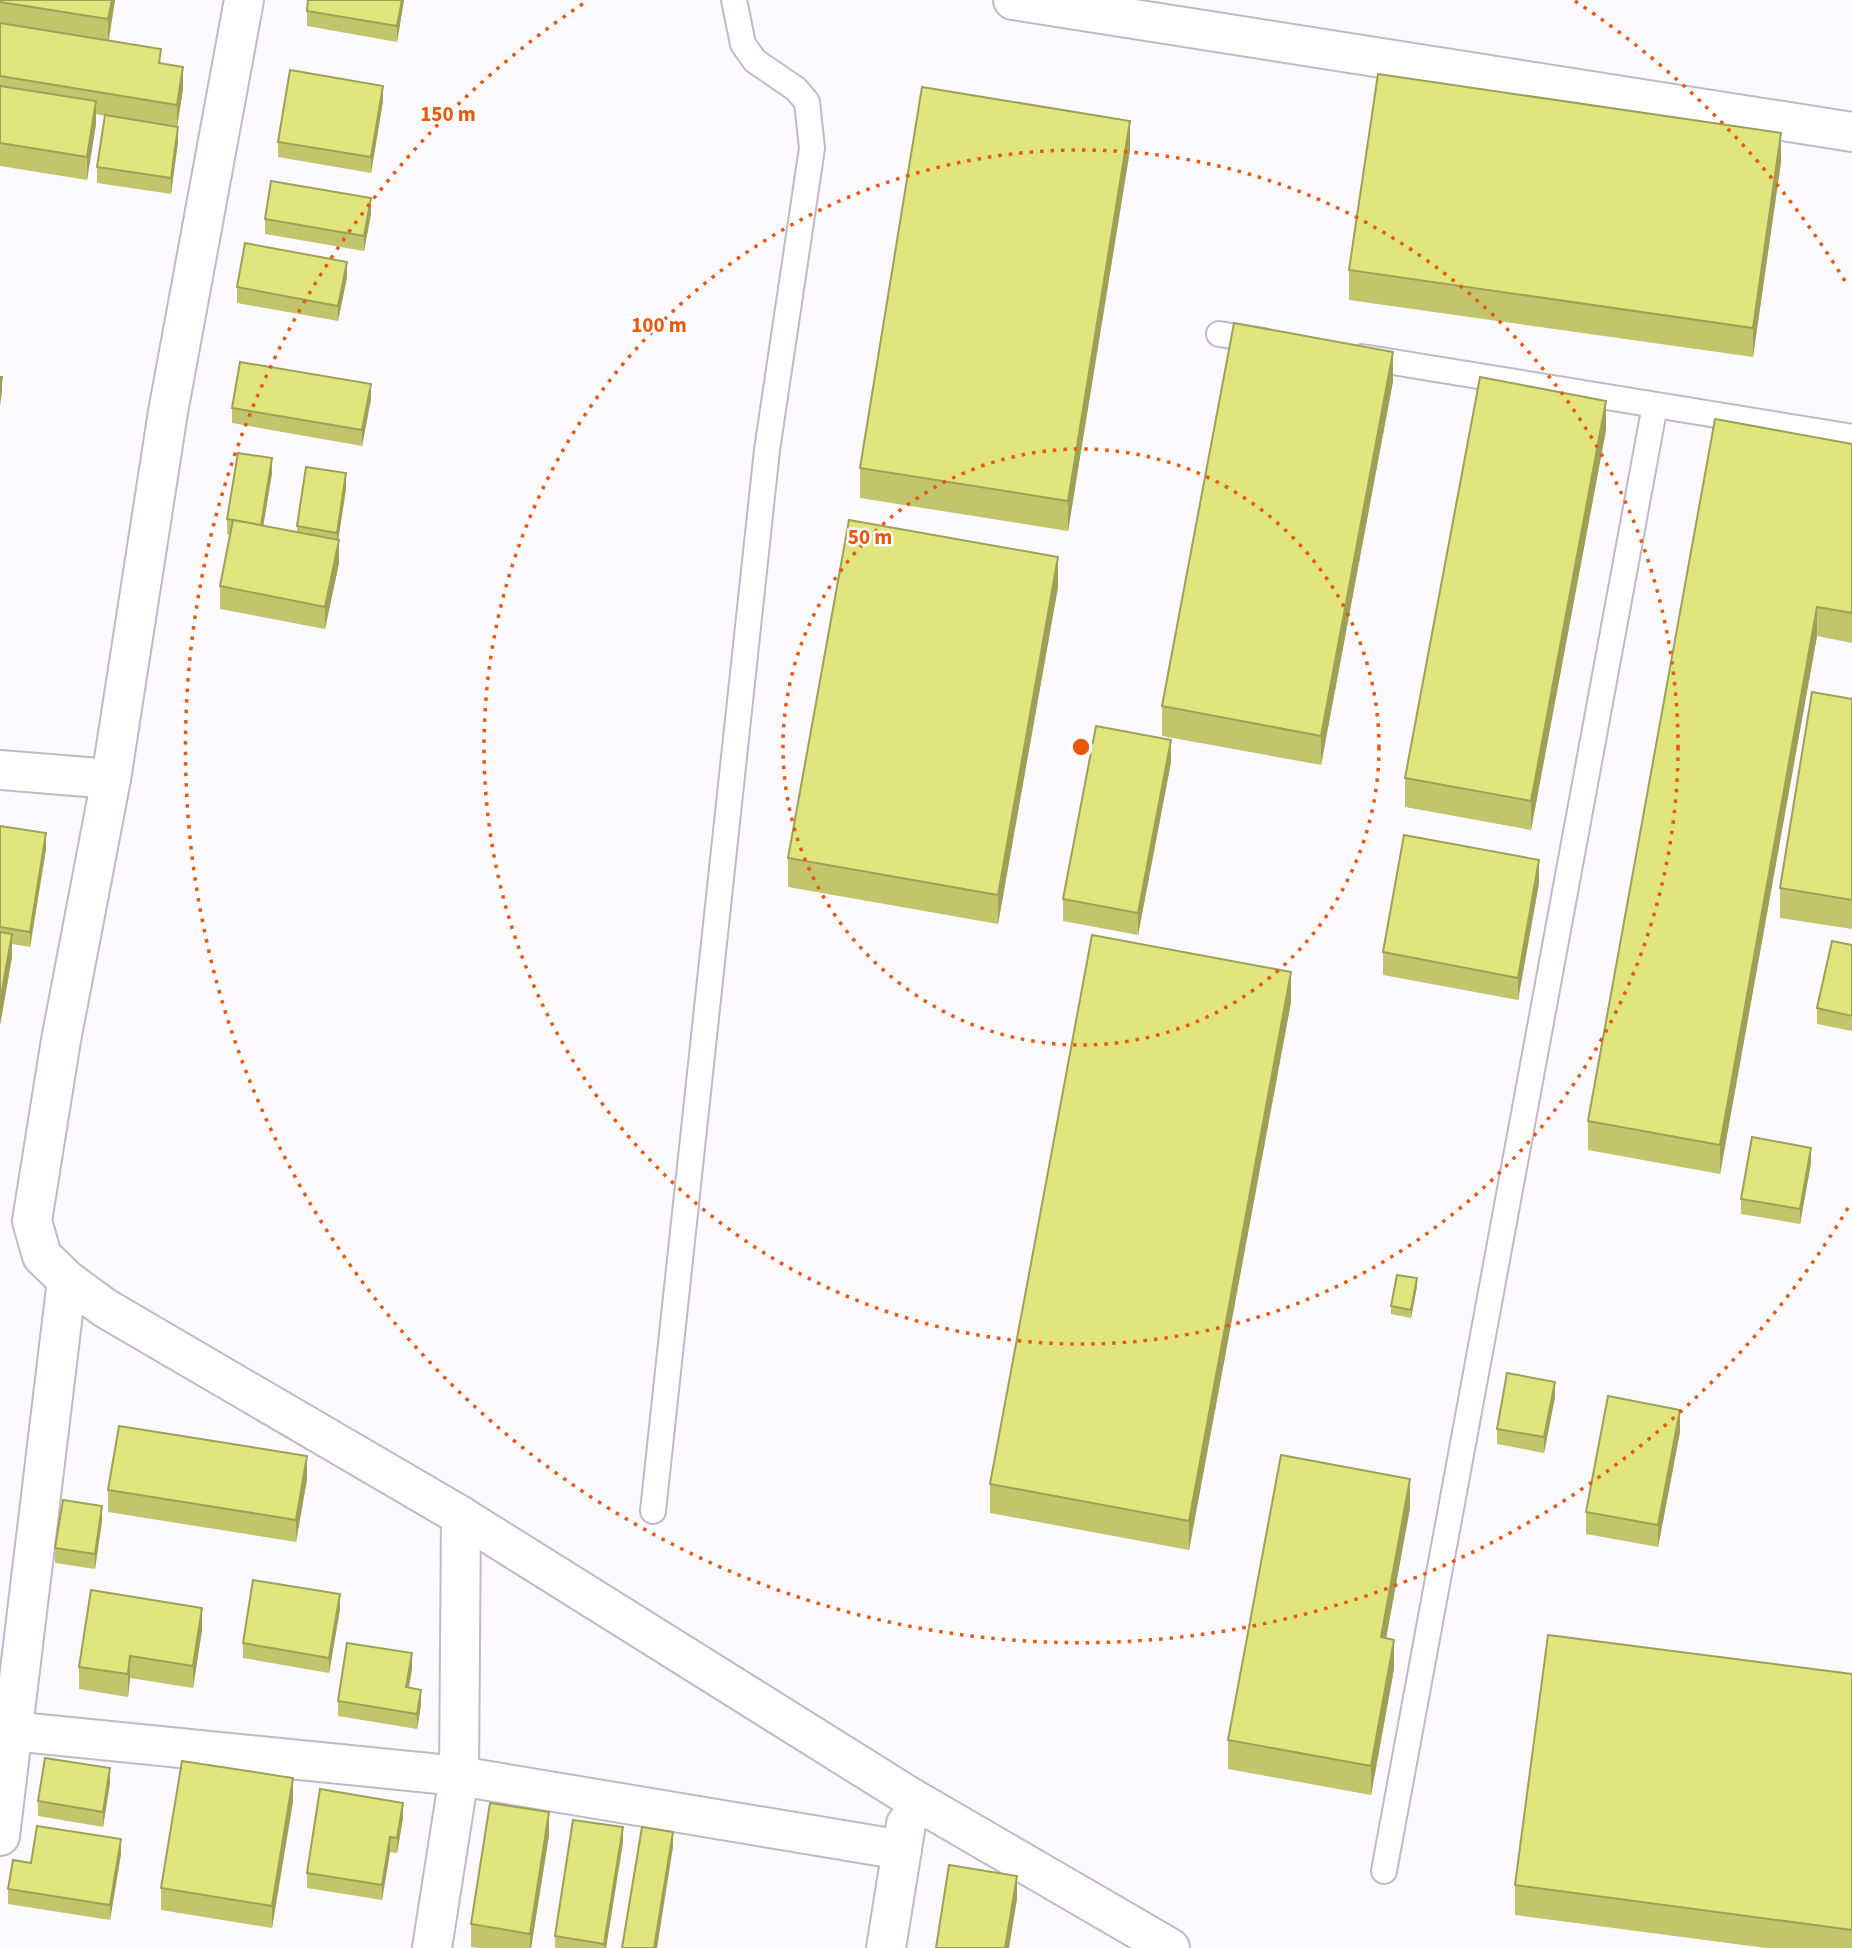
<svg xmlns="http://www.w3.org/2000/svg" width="1852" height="1948" font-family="'Source Sans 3',sans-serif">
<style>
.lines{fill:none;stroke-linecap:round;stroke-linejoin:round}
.lane-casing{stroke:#c2b8c9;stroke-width:28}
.street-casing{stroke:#c2b8c9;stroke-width:42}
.lane{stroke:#fff;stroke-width:24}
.street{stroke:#fff;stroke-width:38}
.wall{fill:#c2c56c}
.shaded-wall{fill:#9ea058}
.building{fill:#e1e57e;stroke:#9ea058;stroke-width:2}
.ring{fill:none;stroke:#e8590c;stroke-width:3.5;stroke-dasharray:3.5 7}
.centre{fill:#e8590c;stroke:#fff;stroke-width:3.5}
.ring-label{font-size:21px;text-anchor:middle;font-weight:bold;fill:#e8590c;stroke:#fff;stroke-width:5;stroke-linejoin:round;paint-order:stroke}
</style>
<rect width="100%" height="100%" fill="#fcfafe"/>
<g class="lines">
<defs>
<g id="lane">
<path d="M1219 334 1264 341"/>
<path d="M1362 357 1852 437"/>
<path d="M653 1511 767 450 812 148 807 102 796 89 755 61 743 44 734 0"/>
<path d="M1384 1871 1655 405"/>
</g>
<g id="street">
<path d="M244 0 168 412 111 779 61 1040 32 1221 42 1256 67 1280 105 1308 461 1516 910 1797 1170 1948"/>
<path d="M1013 0 1852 132"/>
<path d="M0 770 111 779"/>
<path d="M0 1730 459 1776 902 1850"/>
<path d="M0 1836 67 1280"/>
<path d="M432 1948 459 1776 461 1516"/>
<path d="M886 1948 906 1824"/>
</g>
</defs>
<use href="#lane" class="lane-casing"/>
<use href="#street" class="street-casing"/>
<use href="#lane" class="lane"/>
<use href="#street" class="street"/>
</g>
<g class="wall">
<path d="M0 0H115L109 41 161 64 183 89 177 127 178 142 171 194 97 183V167L105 116 96 114V124L87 180 0 166Z"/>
<path d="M308 0H404L397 42 307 26V11Z"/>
<path d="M383 101 371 173 278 157V142Z"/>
<path d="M1130 150 1068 531 860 498V468Z"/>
<path d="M1781 162 1753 357 1349 300V270Z"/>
<path d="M371 214 364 251 265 234V219Z"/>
<path d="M347 277 338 321 237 303V287Z"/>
<path d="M1393 381 1321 765 1162 736V706Z"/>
<path d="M371 399 362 446 232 423V408Z"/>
<path d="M1606 430 1531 830 1405 807V778Z"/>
<path d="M1852 444V643L1817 636 1720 1174 1588 1150V1121Z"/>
<path d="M272 473 263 526 297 532V526L346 489 338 540 339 563 325 629 220 609V586L230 535 227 534V519Z"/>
<path d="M1058 587 998 924 788 887V858Z"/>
<path d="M1852 699V929L1780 918V888Z"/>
<path d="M1171 762 1138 935 1063 921V899Z"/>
<path d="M0 826 46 849 30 947 12 944V957L0 1025Z"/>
<path d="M1539 883 1518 1000 1383 975V952Z"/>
<path d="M1852 945V1031L1817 1024V1008Z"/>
<path d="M1291 1002 1189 1550 990 1513V1484Z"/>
<path d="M1811 1163 1800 1224 1741 1214V1199Z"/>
<path d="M1417 1286 1411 1318 1391 1314V1306Z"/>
<path d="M1555 1397 1544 1453 1497 1444V1429Z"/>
<path d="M1680 1432 1658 1547 1586 1534V1512Z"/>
<path d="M307 1479 296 1542 108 1512V1490Z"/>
<path d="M1410 1508 1386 1638 1394 1669 1371 1795 1228 1769V1740Z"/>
<path d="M102 1521 95 1569 55 1563V1548Z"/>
<path d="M340 1609 329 1673 243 1658V1643Z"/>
<path d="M202 1630 193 1688 130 1678 128 1697 79 1689V1667Z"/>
<path d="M412 1669 409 1687 421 1705 417 1729 338 1716V1701Z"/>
<path d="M1852 1674V1948H1766L1515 1915V1885Z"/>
<path d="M110 1783 103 1827 38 1816V1801Z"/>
<path d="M293 1801 272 1928 161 1910V1888Z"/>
<path d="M403 1818 397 1853 390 1852 382 1900 307 1888V1873Z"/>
<path d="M549 1835 531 1948H479L471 1947V1924Z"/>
<path d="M623 1842 606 1948H555V1936Z"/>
<path d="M121 1854 110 1920 8 1904V1889L31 1863Z"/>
</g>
<g class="shaded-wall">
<path d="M112 0H115L108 41V19Z"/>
<path d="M402 0H404L397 42V26Z"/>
<path d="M183 67V89L177 127V105Z"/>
<path d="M383 86V101L371 173V157Z"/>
<path d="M96 101V124L87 180V157Z"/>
<path d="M1130 121V150L1068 531V501Z"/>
<path d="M178 127V142L171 194V178Z"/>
<path d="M1781 133V162L1753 357V328Z"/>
<path d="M371 198V214L364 251V236Z"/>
<path d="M347 262V277L338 321V306Z"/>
<path d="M1393 352V381L1321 765V736Z"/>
<path d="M2 377V392L0 406V391Z"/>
<path d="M371 384V399L362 446V430Z"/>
<path d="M1606 401V430L1531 830V801Z"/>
<path d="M272 458V473L261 540V525Z"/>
<path d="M346 473V489L337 548V533Z"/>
<path d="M339 540V563L325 629V607Z"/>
<path d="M1058 557V587L998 924V895Z"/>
<path d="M1817 607V636L1720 1174V1145Z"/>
<path d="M1171 740V762L1138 935V913Z"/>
<path d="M46 833V849L30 947V932Z"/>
<path d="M1539 860V883L1518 1000V978Z"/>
<path d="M12 934V957L0 1025V1002Z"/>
<path d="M1291 972V1002L1189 1550V1521Z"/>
<path d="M1811 1148V1163L1800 1224V1209Z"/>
<path d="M1417 1278V1286L1411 1318V1310Z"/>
<path d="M1555 1382V1397L1544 1453V1437Z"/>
<path d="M1680 1410V1432L1658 1547V1525Z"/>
<path d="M307 1456V1479L296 1542V1520Z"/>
<path d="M1410 1479V1508L1381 1666V1637Z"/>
<path d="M102 1506V1521L95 1569V1554Z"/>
<path d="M340 1594V1609L329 1673V1658Z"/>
<path d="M202 1608V1630L193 1688V1666Z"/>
<path d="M1394 1640V1669L1371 1795V1766Z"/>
<path d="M412 1653V1669L406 1702V1687Z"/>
<path d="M130 1656V1678L128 1697V1674Z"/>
<path d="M421 1690V1705L417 1729V1714Z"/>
<path d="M110 1768V1783L103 1827V1812Z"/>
<path d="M293 1778V1801L272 1928V1906Z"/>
<path d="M403 1803V1818L397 1853V1838Z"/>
<path d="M549 1812V1835L531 1948H530V1934Z"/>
<path d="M623 1827V1842L606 1948H604Z"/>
<path d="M673 1832V1847L657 1948H654Z"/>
<path d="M390 1837V1852L382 1900V1885Z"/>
<path d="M121 1839V1854L110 1920V1905Z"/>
<path d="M1017 1876V1899L1009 1948H1005Z"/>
</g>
<g class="building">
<path d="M0 0H112L108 19 0 2Z"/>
<path d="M308 0H402L397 26 307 11Z"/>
<path d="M0 23 161 49 159 63 183 67 177 105 0 76Z"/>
<path d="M290 70 383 86 371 157 278 142Z"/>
<path d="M1378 74 1781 133 1753 328 1349 270Z"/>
<path d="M0 86 96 101 87 157 0 143Z"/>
<path d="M922 87 1130 121 1068 501 860 468Z"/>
<path d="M105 115 178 127 171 178 97 167Z"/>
<path d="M271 181 371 198 364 236 265 219Z"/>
<path d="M245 243 347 262 338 306 237 287Z"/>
<path d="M1234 323 1393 352 1321 736 1162 706Z"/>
<path d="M240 362 371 384 362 430 232 408Z"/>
<path d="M0 377H2L0 391Z"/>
<path d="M1480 377 1606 401 1531 801 1405 778Z"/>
<path d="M1715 419 1852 444V613L1817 607 1720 1145 1588 1121Z"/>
<path d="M238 453 272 458 261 525 227 519Z"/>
<path d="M306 467 346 473 337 533 297 526Z"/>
<path d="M233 520 339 540 325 607 220 586Z"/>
<path d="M849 520 1058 557 998 895 788 858Z"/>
<path d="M1812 692 1852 699V900L1780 888Z"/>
<path d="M1096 726 1171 740 1138 913 1063 899Z"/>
<path d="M0 826 46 833 30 932 0 927Z"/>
<path d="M1404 835 1539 860 1518 978 1383 952Z"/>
<path d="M0 932 12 934 0 1002Z"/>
<path d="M1092 935 1291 972 1189 1521 990 1484Z"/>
<path d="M1832 941 1852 945V1016L1817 1008Z"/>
<path d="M1752 1137 1811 1148 1800 1209 1741 1199Z"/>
<path d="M1397 1275 1417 1278 1411 1310 1391 1306Z"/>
<path d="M1507 1373 1555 1382 1544 1437 1497 1429Z"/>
<path d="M1608 1396 1680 1410 1658 1525 1586 1512Z"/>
<path d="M119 1426 307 1456 296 1520 108 1490Z"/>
<path d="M1281 1455 1410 1479 1381 1637 1394 1640 1371 1766 1228 1740Z"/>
<path d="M63 1500 102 1506 95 1554 55 1548Z"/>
<path d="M253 1580 340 1594 329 1658 243 1643Z"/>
<path d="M91 1590 202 1608 193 1666 130 1656 128 1674 79 1667Z"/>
<path d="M1548 1635 1852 1674V1930L1515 1885Z"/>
<path d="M347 1643 412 1653 406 1687 421 1690 417 1714 338 1701Z"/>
<path d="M45 1758 110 1768 103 1812 38 1801Z"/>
<path d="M182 1761 293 1778 272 1906 161 1888Z"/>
<path d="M320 1789 403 1803 397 1838 390 1837 382 1885 307 1873Z"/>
<path d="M490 1803 549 1812 530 1934 471 1924Z"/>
<path d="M573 1820 623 1827 604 1944 555 1936Z"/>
<path d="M37 1826 121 1839 110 1905 8 1889 13 1860 31 1863Z"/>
<path d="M642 1827 673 1832 654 1948H622Z"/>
<path d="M949 1865 1017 1876 1005 1948H936Z"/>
</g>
<g class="ring">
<circle cx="1081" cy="747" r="298"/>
<circle cx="1081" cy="747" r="597"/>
<path d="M1848 1208A895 895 0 1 1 587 1M1575 1A895 895 0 0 1 1848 286"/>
</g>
<circle cx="1081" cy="747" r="10" class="centre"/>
<g class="ring-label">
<text x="448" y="121">150 m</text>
<text x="659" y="332">100 m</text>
<text x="870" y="544">50 m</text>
</g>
</svg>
